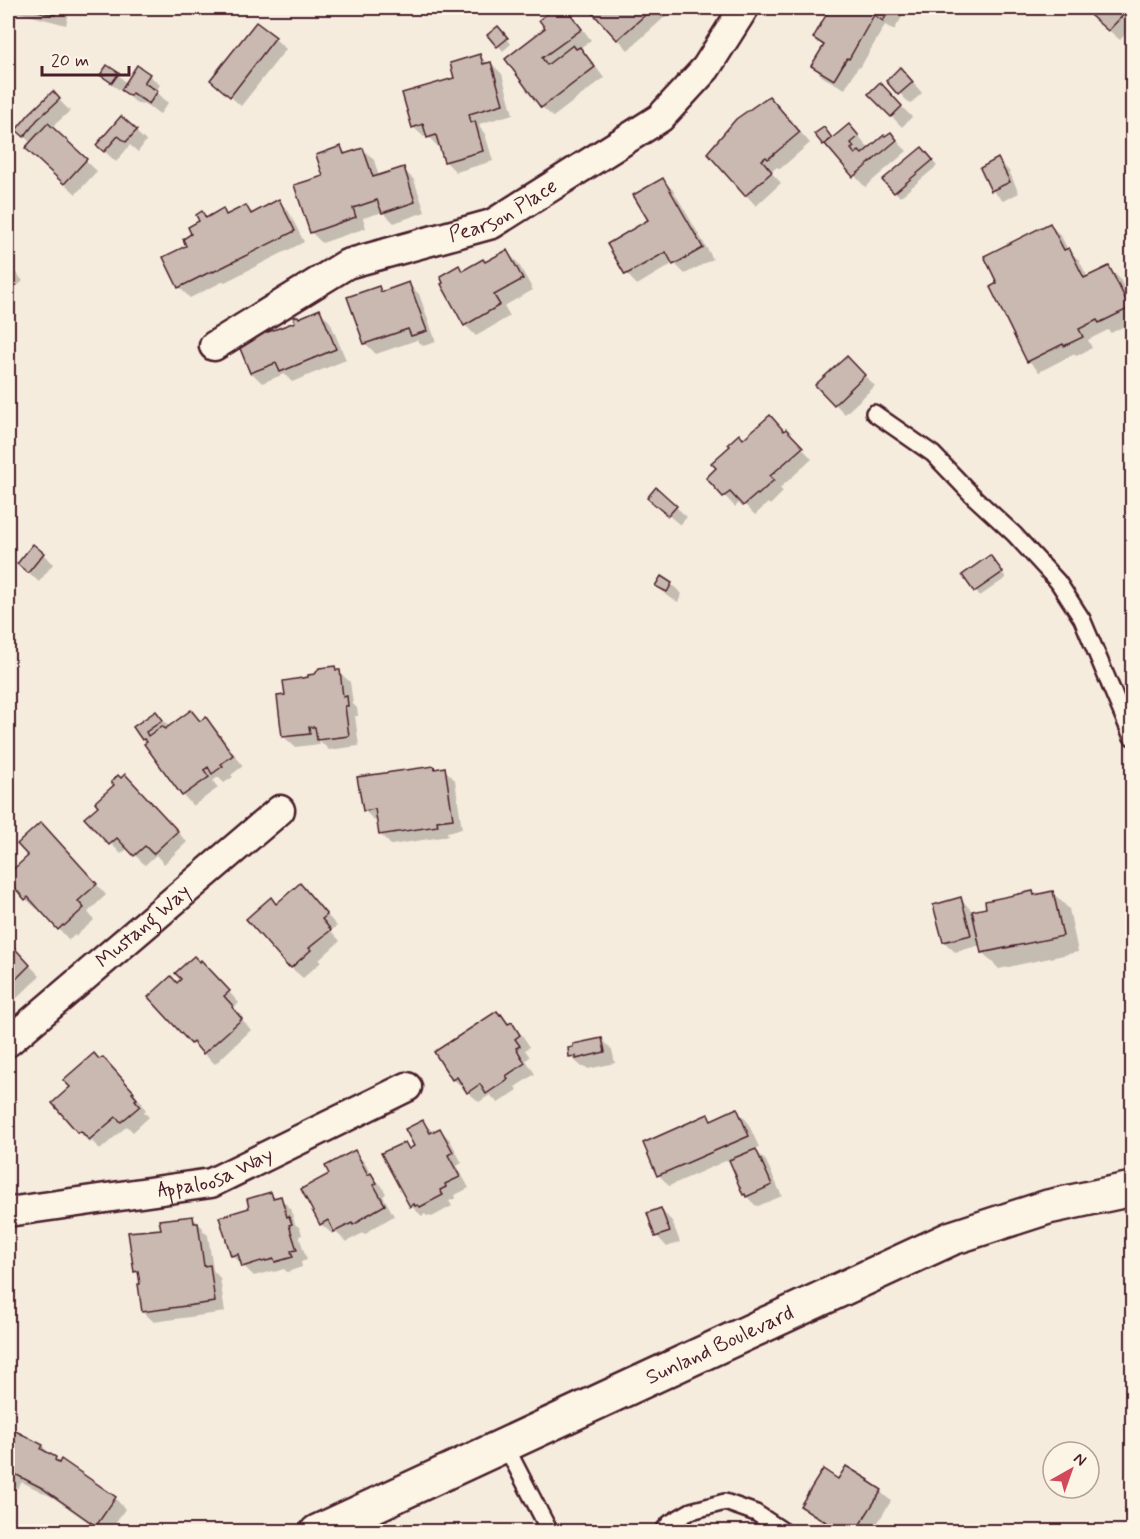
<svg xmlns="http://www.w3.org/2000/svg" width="1140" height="1539" font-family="Mynerve,sans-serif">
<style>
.shadow{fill:#0003}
.building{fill:#cab9b1;stroke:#4a1f2b;stroke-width:1.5}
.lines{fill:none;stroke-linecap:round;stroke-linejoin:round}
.service-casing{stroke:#4a1f2b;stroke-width:20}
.minor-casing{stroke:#4a1f2b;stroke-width:33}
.primary-casing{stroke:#4a1f2b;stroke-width:38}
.service{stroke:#fcf5e5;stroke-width:15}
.minor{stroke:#fcf5e5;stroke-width:28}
.primary{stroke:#fcf5e5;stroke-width:33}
.labels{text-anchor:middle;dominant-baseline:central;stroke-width:4.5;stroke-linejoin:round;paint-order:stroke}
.street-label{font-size:21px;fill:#4a1f2b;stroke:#fcf5e5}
</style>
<rect width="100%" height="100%" fill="#f5ecde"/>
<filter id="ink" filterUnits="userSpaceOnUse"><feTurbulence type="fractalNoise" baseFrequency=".0167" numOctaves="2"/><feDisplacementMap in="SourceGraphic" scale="12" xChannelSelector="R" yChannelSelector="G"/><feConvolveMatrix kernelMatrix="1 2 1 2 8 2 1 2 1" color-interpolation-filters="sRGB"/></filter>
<g filter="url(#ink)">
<g class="shadow">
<path d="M9 8H70L66 25 13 11Z"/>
<path d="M557 8H565L572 15 591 40 580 48 590 59 604 78 553 117 542 107 507 60 547 29 541 20Z"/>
<path d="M590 8H675L628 50Z"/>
<path d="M839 8H898L904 14 894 30 885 25 860 68 858 67 845 89 823 77 813 66 824 47 815 38Z"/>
<path d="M1083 8H1132V27L1120 40Z"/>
<path d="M256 24 275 39 286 49 241 106 212 80Z"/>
<path d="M503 33 511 44 503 51 490 35Z"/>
<path d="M480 56 488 64 491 63 502 74 513 114 479 124 480 128 485 134 493 161 456 172 445 161 441 147 439 148 428 136 424 137 413 127 456 79Z"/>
<path d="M118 74 127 84 149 75 160 85 156 91 168 103 160 114 143 103 141 105 134 101 124 91 123 92 112 85 102 75Z"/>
<path d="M911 80 922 93 910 104 888 81Z"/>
<path d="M880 85 912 117 902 127 870 94Z"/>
<path d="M53 94 70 111 51 128 97 171 76 194 37 159 31 143 18 130Z"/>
<path d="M780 109 810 143 780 169 777 167 771 172 781 183 756 206 746 195Z"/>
<path d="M121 118 146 141 138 152 130 145 116 162 98 145Z"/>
<path d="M849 126 870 150 890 134 907 151 865 187 835 154 824 144 823 129 834 139Z"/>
<path d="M341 148 347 154 363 149 374 160 379 177 403 169 414 180 425 212 394 223 383 212 363 218 366 228 322 243 311 232 325 176Z"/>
<path d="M926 154 937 166 900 197 884 180Z"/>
<path d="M998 160 1009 171 1019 193 1003 201 992 190 982 168Z"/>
<path d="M662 179 673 190 713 259 685 274 674 263 637 285 627 274 609 244 650 221Z"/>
<path d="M278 201 289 212 304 242 225 282 224 281 190 298 179 287 188 246 201 222 202 213 207 218 223 210 228 216 246 207 254 214Z"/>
<path d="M1050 225 1061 236 1068 250 1079 260 1088 278 1109 268 1120 279 1132 304V322L1111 333 1108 330 1088 340 1092 348 1076 356 1074 354 1039 372 1029 361 999 284Z"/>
<path d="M507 252 518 263 533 290 504 306 510 316 476 336 465 325 445 283 459 267 463 272 486 264Z"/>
<path d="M8 263 23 281 8 294Z"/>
<path d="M408 284 419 294 436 342 423 346 417 340 376 354 365 343 378 288 383 292Z"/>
<path d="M320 311 330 322 346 360 292 382 284 374 262 383 251 372 268 334 297 322 300 319Z"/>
<path d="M847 358 875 386 845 414 835 404Z"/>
<path d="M784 432 796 441 812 459 780 488 783 492 770 505 768 503 755 515 741 501 735 507 708 478 743 441Z"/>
<path d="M676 507 687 517 680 525 660 508Z"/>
<path d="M43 554 53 564 39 582 19 564Z"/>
<path d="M995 562 1006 578 980 596 975 591Z"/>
<path d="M671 584 682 594 678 602 667 596 656 585Z"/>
<path d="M335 668 350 682 353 704 357 708 358 716H355L359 746 329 750 319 740 320 744 295 747 284 737 287 696 310 679Z"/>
<path d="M191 712 201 722 206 719 216 729 243 766 231 775 233 777 224 783 218 777 213 781 218 788 193 806 183 795 148 743 135 728 156 713 170 727Z"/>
<path d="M434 767 436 770 444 769 455 780 462 829 447 832 448 836 391 845 380 834 378 821H375L364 810Z"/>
<path d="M116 785 135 787 187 842 164 864 156 855 145 865 128 848 121 854 86 818 100 806Z"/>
<path d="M52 834 106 895 88 912 94 920 76 936 74 935 69 940 39 907 37 909 26 899 8 877Z"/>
<path d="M1032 893 1036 896 1053 893 1069 909 1078 952 999 969 983 953 981 945 955 952 944 942 961 899 971 910 972 913 988 909Z"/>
<path d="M310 896 337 926 331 931 340 941 319 960 321 962 303 978 289 966 277 905Z"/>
<path d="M8 943 40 976 17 998 13 994 8 999Z"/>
<path d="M212 973 239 1003 234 1008 242 1017 241 1018 251 1030 215 1064 192 1043 150 997 177 984Z"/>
<path d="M500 1016H501L522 1035 530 1047 525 1050 530 1057 526 1060 535 1074 515 1087 518 1090 498 1103 490 1095 479 1102 453 1079Z"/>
<path d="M602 1039 612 1050 615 1063 588 1069 586 1067H582L571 1057 575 1048Z"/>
<path d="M100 1061 113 1069 143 1104 142 1105 146 1110 144 1112 149 1117 133 1132 127 1126 100 1150 92 1141 90 1143 79 1132 54 1103Z"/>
<path d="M737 1110 747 1121 759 1147 754 1149 766 1161 782 1196 758 1206 755 1205 744 1194 730 1159 669 1186 659 1175 707 1116 712 1121Z"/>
<path d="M423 1122 434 1133 439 1129 450 1140 462 1163 457 1166 469 1188 455 1195 456 1198 449 1201 452 1206 432 1217 430 1215 427 1216 425 1214 422 1216 411 1206 405 1144 411 1150 416 1147Z"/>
<path d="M355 1152 365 1163 374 1178 382 1186 386 1194 383 1196 394 1216 368 1231 369 1232 365 1234 363 1233 346 1242 336 1232 332 1234 321 1224 331 1174Z"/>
<path d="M271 1194 276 1199 280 1198 291 1209 295 1224 300 1228 302 1235 299 1236 307 1260 301 1262 302 1267 287 1272 284 1269 274 1272 272 1271 254 1276 232 1255 251 1209Z"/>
<path d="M661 1210 672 1221 680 1242 667 1247 657 1236Z"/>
<path d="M192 1217 203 1228V1231L208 1235 213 1270 220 1278 225 1312 154 1322 143 1312 140 1276 135 1271 162 1230Z"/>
<path d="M8 1428 42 1446 61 1464 115 1498 125 1509 110 1532H102L54 1498 22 1482 18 1488 8 1483Z"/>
<path d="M839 1481H868L891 1501 872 1532H838L813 1516 802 1505Z"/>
</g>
<g class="building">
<path d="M25 8H57L55 15Z"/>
<path d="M555 8H566L582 29 542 58 547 65 573 45 576 49 580 47 595 67 541 108 505 59 545 28 539 20Z"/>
<path d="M588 8H653L617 40Z"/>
<path d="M830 8 835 11 837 8H891L883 21 874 15 849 59 847 58 834 80 811 66 824 45 813 38Z"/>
<path d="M1082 8H1130L1108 31Z"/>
<path d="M256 22 276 37 230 97 210 80Z"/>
<path d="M498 26 508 38 497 47 487 35Z"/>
<path d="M480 54 483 64 491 62 503 104 469 114 471 123 475 121 483 151 444 162 436 135 427 138 423 124 412 128 402 93 454 78 450 63Z"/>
<path d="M107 65 119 73 112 83 100 75Z"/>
<path d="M137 65 150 74 144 83 158 91 149 104 132 93 130 96 121 90Z"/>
<path d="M900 67 913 82 898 95 886 81Z"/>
<path d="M880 82 902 106 891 117 868 94Z"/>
<path d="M53 91 60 99 37 120 24 137 16 130 29 114Z"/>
<path d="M769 96 800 132 768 159 766 157 762 160 772 172 745 196 707 153 736 119Z"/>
<path d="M121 116 137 130 126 142 118 136 104 152 96 145Z"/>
<path d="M48 123 87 159 64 184 25 148Z"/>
<path d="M849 124 859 136 851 143 854 147 851 149 855 154 859 151 862 154 884 135 885 136 891 132 897 140 853 177 825 144Z"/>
<path d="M824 127 832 138 823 145 814 134Z"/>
<path d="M341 146 344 154 363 148 373 177 404 167 415 202 382 213 377 200 353 208 356 217 310 233 294 185 323 176 316 155Z"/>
<path d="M922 147 933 160 894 193 882 180Z"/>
<path d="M998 158 1010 182 991 191 980 168Z"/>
<path d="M663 178 703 248 673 265 666 252 625 275 607 244 648 220 633 195Z"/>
<path d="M279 199 295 231 213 272 212 271 178 288 163 257 186 246 183 239 191 234 188 227 199 221 196 215 202 211 206 218 223 208 226 215 246 205 251 214Z"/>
<path d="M1050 223 1064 250 1069 248 1084 278 1109 266 1130 308 1099 323 1097 320 1079 329 1083 337 1064 346 1063 344 1027 362 990 287 997 283 984 256Z"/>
<path d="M507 250 523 279 494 295 500 305 464 326 441 284 443 283 440 276 459 265 462 271 483 259 485 262Z"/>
<path d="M409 282 427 331 411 336 408 329 364 344 347 297 379 286 381 292Z"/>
<path d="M320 309 336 349 280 372 276 363 250 373 237 341H241L267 330 268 332 295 322 293 317 298 316 299 318Z"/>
<path d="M847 356 865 375 834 405 815 385Z"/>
<path d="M770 415 784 431 786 429 803 447 770 476 774 480 758 495 757 494 743 506 730 492 723 497 706 478 716 468 711 463 730 446 728 444 739 434 743 439Z"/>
<path d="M656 487 677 506 668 516 647 498Z"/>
<path d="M33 544 44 553 28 573 17 564Z"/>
<path d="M990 555 1003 572 974 592 962 575Z"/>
<path d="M661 576 672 583 667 592 655 586Z"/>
<path d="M335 666 336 670H340L343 697 347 696 348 706H345L349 736 317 740 315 727H309L310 734 282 737 277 696 285 695 283 681 308 677V675L315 674 319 668Z"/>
<path d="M191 710 200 721 206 717 233 755 221 764 223 766 212 774 208 767 204 770 209 777 182 796 144 744 147 742 144 739 142 740 133 727 156 711 163 720 146 732 148 736 162 726 165 729Z"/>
<path d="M434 766 435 769 445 767 453 819 437 821 438 826 379 835 375 809 363 811 357 777Z"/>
<path d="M125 774 178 831 153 854 145 846 134 856 117 838 109 845 84 818 98 806 95 802 114 785 111 782 118 775 121 778Z"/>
<path d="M41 822 97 884 78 901 84 908 64 926 63 925 58 930 28 897 25 900 8 880V874L28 856 17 844Z"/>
<path d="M300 883 327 915 322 919 331 930 309 948 311 950 291 968 289 966 288 967 246 919 271 897 276 904Z"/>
<path d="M1033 891 1034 895 1053 891 1063 936 981 953 972 911 986 908 985 901Z"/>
<path d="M961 897 971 935 943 942 933 905Z"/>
<path d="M8 941 30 965 8 987Z"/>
<path d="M194 956 200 962 201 960 230 991 224 996 233 1006 232 1007 242 1019 203 1054 193 1042 191 1044 148 997 171 976 177 983 181 979 175 973Z"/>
<path d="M497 1011 500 1015 501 1014 508 1024 512 1022 520 1035 515 1039 520 1046 516 1048 525 1063 506 1076 508 1079 486 1094 480 1084 467 1093 457 1077 452 1080 434 1052Z"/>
<path d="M602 1038 605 1052 576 1059V1056L569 1057 568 1048 573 1047V1044Z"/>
<path d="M94 1053 99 1059 103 1057 134 1092 132 1093 137 1099 135 1100 140 1106 121 1122 116 1117 89 1140 81 1131 78 1133 52 1103 70 1087 63 1080Z"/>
<path d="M737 1108 749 1136 657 1176 643 1143 708 1114 711 1120Z"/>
<path d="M423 1120 430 1133 440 1128 453 1152 448 1155 460 1177 445 1184 446 1187 440 1190 443 1195 420 1207 418 1205 415 1206 414 1204 410 1207 381 1153 405 1142 409 1149 414 1146 405 1129Z"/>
<path d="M756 1149 772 1185 746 1197 745 1194 743 1195 735 1176H736L729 1160Z"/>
<path d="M355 1150 368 1175 371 1173 377 1183 374 1185 385 1205 359 1220 360 1221 353 1225 352 1223 334 1232 328 1220 320 1225 301 1189 329 1174 325 1166Z"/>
<path d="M271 1192 273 1198 281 1196 287 1217 289 1216 292 1224 289 1225 297 1250 291 1251 293 1257 275 1262 274 1259 262 1262 261 1261 242 1267 238 1254 231 1256 219 1217 249 1208 247 1199Z"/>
<path d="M661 1208 670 1232 655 1237 647 1213Z"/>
<path d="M193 1216 194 1223H198L204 1266 210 1265 215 1302 142 1312 138 1284H140L138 1271 134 1272 128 1232 161 1229 159 1220Z"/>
<path d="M8 1427 43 1445 41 1449 56 1457 55 1460 59 1463 61 1459 116 1497 96 1526 42 1488 11 1472 8 1478Z"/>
<path d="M846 1466 869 1480 868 1481 882 1490 855 1532H842L800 1506 823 1469 838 1479Z"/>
</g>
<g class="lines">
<defs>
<g id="service">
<path d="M874 413 933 454 975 498 1014 534 1058 582 1082 619 1132 737"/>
<path d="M505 1445 550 1532"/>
<path d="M662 1532 670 1523 691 1511 725 1502 756 1513 785 1532"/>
</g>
<g id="minor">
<path id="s1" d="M214 346 347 264 492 224 660 118 706 68 744 8"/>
<path id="s2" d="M8 1042 280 810"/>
<path id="s3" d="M8 1212 211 1183 407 1087"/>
</g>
<g id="primary">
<path id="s4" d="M317 1532 952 1238 1048 1207 1132 1189"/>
</g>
</defs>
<use href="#service" class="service-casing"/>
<use href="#minor" class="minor-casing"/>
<use href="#primary" class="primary-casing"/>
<use href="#service" class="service"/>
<use href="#minor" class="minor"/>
<use href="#primary" class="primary"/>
</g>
</g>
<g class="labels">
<g class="street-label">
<text stroke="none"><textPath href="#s1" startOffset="322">Pearson Place</textPath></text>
<text stroke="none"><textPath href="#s2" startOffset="178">Mustang Way</textPath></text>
<text stroke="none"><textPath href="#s3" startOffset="212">Appaloosa Way</textPath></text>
<text stroke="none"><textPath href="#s4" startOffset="444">Sunland Boulevard</textPath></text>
</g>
</g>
<rect width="1140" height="1539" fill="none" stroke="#fcf5e5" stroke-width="30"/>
<rect x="15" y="15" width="1110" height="1509" fill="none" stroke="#4a1f2b" stroke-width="2" filter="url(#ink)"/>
<g transform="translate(1071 1470) rotate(40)"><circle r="28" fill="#fcf5e5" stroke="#b59f9b" stroke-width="1.5"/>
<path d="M0-4.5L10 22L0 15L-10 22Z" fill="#d1495b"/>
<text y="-9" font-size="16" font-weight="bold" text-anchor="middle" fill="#4a1f2b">N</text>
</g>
<path d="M42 66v9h87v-9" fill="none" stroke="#4a1f2b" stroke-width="3"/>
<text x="51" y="66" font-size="18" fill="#4a1f2b" stroke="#fcf5e5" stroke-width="4.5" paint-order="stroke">20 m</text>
</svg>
